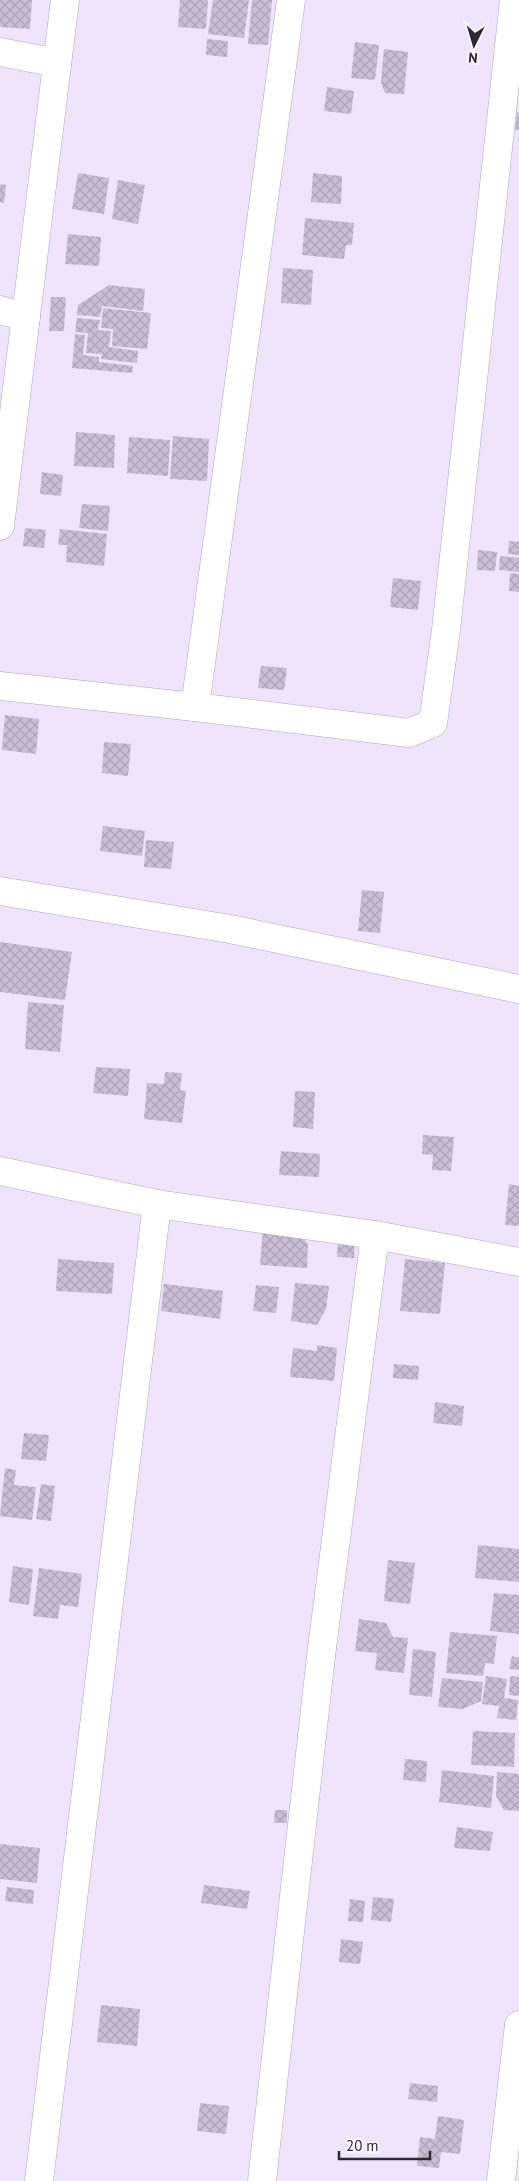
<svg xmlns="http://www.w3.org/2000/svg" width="519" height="2181" font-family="'PT Sans',sans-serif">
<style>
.building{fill:url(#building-cross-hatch)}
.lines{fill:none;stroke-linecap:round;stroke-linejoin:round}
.minor-casing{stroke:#b1a6bd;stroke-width:29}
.minor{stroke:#fff;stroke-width:28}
</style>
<defs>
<pattern id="building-cross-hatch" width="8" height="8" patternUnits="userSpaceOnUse" patternTransform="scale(1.25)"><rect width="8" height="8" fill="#cabed6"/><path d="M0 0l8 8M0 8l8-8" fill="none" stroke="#aea3b8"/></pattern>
</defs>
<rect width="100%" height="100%" fill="#f0e4fc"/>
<g class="building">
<path d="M0 0H32L30 29 0 27Z"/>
<path d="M180 0H208L206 29 178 27Z"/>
<path d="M213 0H249L244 38 208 34Z"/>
<path d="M252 0H272L268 45 248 44Z"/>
<path d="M207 39 228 41 227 57 206 55Z"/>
<path d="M355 42 379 45 375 80 351 78Z"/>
<path d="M384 49 408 52 404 94 385 93 381 83Z"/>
<path d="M327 87 354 91 351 114 324 111Z"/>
<path d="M517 112 519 113V130H515Z"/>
<path d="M78 173 109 178 104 214 72 209Z"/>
<path d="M313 173 342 176 341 204 311 202Z"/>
<path d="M118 180 145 185 138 224 112 219Z"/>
<path d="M0 184 6 185 4 203 0 202Z"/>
<path d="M305 218 354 223 352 245H346L344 259 302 255Z"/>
<path d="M68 234 101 237 99 266 65 264Z"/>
<path d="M283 268 313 270 311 305 281 303Z"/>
<path d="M109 285 145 289 143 311 102 306 100 317 77 315 78 305Z"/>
<path d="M51 297H66L64 331H49Z"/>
<path d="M103 308 151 313 147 349 112 346 113 329 101 328Z"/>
<path d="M77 318 100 320 98 330 111 331 109 347 138 351 137 363 101 359 102 354 86 353 88 333 75 332Z"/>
<path d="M75 334 85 335 83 355 99 357V362L133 366 132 373 72 368Z"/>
<path d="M76 432 115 435 114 468 74 466Z"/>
<path d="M173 436 209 439 207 481 170 479Z"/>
<path d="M129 437 170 440 168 476 127 473Z"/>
<path d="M42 472 63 475 61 496 40 494Z"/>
<path d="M82 504 110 506 108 531 79 528Z"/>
<path d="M25 528 46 530 44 548 23 546Z"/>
<path d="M60 529 107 534 104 566 66 562 67 545H58Z"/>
<path d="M509 541 519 542V555L508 554Z"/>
<path d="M478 550 497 552 495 571 477 570Z"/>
<path d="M500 556 519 558V572L499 570Z"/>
<path d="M510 573 519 574V592L509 591Z"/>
<path d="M393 578 421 581 418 610 390 607Z"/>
<path d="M261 666 287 668 284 690 258 688Z"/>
<path d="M5 715 39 719 36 754 2 750Z"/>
<path d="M104 742 131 744 128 776 102 773Z"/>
<path d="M103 826 145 831 142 856 100 851Z"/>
<path d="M146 840 174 842 171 869 144 867Z"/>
<path d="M362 890 384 892 380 933 358 931Z"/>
<path d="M0 942 72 952 65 1000 0 992Z"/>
<path d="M28 1002 64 1005 60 1052 25 1049Z"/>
<path d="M96 1067 130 1069 128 1096 93 1093Z"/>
<path d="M165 1072 182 1073 180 1090 186 1091 182 1123 144 1119 147 1083 164 1084Z"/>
<path d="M295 1091 315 1092 313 1129 293 1127Z"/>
<path d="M423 1135 454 1137 451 1171 432 1170 433 1155 422 1154Z"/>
<path d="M281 1151 320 1154 319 1177 279 1175Z"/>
<path d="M509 1184 519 1186V1226L505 1225Z"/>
<path d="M263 1228 297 1231 308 1244 307 1268 260 1265Z"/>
<path d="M338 1237 355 1238 354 1258 337 1257Z"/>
<path d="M58 1259 114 1263 112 1294 56 1291Z"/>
<path d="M405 1259 445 1263 440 1314 400 1311Z"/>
<path d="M295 1283 329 1286 326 1309 317 1325 291 1321Z"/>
<path d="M164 1284 223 1291 220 1319 161 1311Z"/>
<path d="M256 1285 279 1287 276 1313 253 1311Z"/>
<path d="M317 1345 337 1348 334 1381 290 1377 293 1348 317 1351Z"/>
<path d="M394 1364 419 1366 418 1380 393 1378Z"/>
<path d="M435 1402 464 1406 462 1426 433 1423Z"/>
<path d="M24 1433 49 1435 46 1461 21 1459Z"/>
<path d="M5 1468 16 1470 14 1485 36 1487 32 1520 0 1516Z"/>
<path d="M41 1484 55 1486 51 1521 36 1519Z"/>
<path d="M478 1545 519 1549V1582L475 1578Z"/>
<path d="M388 1560 415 1563 410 1604 384 1601Z"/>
<path d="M13 1566 33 1569 29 1605 9 1602Z"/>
<path d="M39 1568 82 1574 78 1607 60 1605 58 1619 33 1616Z"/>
<path d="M494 1593 519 1595V1634L490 1631Z"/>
<path d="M359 1619 386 1623 393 1637 408 1638 404 1673 375 1670 377 1653 355 1651Z"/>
<path d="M450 1632 497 1636 494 1664 485 1663 483 1676 446 1673Z"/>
<path d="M413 1649 436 1652 432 1697 409 1695Z"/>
<path d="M512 1656 519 1658V1670L509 1669Z"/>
<path d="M486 1676 507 1679 504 1698 518 1700 516 1720 497 1718 499 1706 482 1704Z"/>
<path d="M510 1676 519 1677V1696L509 1695Z"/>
<path d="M442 1678 483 1682 481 1701 463 1709 438 1707Z"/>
<path d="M473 1731 515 1733 514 1767 471 1765Z"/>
<path d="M405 1759 427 1761 426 1782 403 1780Z"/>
<path d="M442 1770 494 1776 491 1808 439 1802Z"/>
<path d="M497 1772 519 1774V1811L504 1810 496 1796Z"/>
<path d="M275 1810H287V1823H274Z"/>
<path d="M457 1827 493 1832 490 1851 454 1848Z"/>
<path d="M0 1844 40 1848 37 1883 0 1879Z"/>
<path d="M204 1885 250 1891 247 1909 201 1903Z"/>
<path d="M7 1887 34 1890 33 1904 5 1901Z"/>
<path d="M373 1897 394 1899 391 1922 371 1920Z"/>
<path d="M350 1899 365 1901 363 1922 348 1921Z"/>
<path d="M341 1939 363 1942 360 1964 339 1962Z"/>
<path d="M101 2005 140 2009 137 2046 97 2042Z"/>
<path d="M410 2083 438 2086 437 2102 408 2099Z"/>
<path d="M200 2103 229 2106 226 2134 197 2131Z"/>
<path d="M438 2116 464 2120 460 2154 441 2152 439 2168 417 2166 420 2137 435 2139Z"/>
</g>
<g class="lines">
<defs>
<g id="minor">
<path d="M0 52 57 63"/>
<path d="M0 310 26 317"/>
<path d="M0 526 65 0"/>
<path d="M0 686 195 707 291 0"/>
<path d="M195 707 409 733 433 723 446 630 514 0"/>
<path d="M0 891 230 929 519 989"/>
<path d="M0 1171 157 1204 375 1235 519 1262"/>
<path d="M39 2181 157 1204"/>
<path d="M262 2181 321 1656 375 1235"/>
<path d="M501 2181 519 2025"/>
</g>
</defs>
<use href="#minor" class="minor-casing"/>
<use href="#minor" class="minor"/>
</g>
<g transform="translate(474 45) rotate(185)" stroke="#faf5ff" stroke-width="4" paint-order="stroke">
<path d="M0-4L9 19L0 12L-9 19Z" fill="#2c2831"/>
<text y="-8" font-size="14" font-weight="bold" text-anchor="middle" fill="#2c2831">N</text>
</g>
<path d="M339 2151v8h91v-8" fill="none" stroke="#2c2831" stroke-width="2.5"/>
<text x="346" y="2151" font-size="15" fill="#2c2831" stroke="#faf5ff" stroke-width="4" paint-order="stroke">20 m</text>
</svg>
